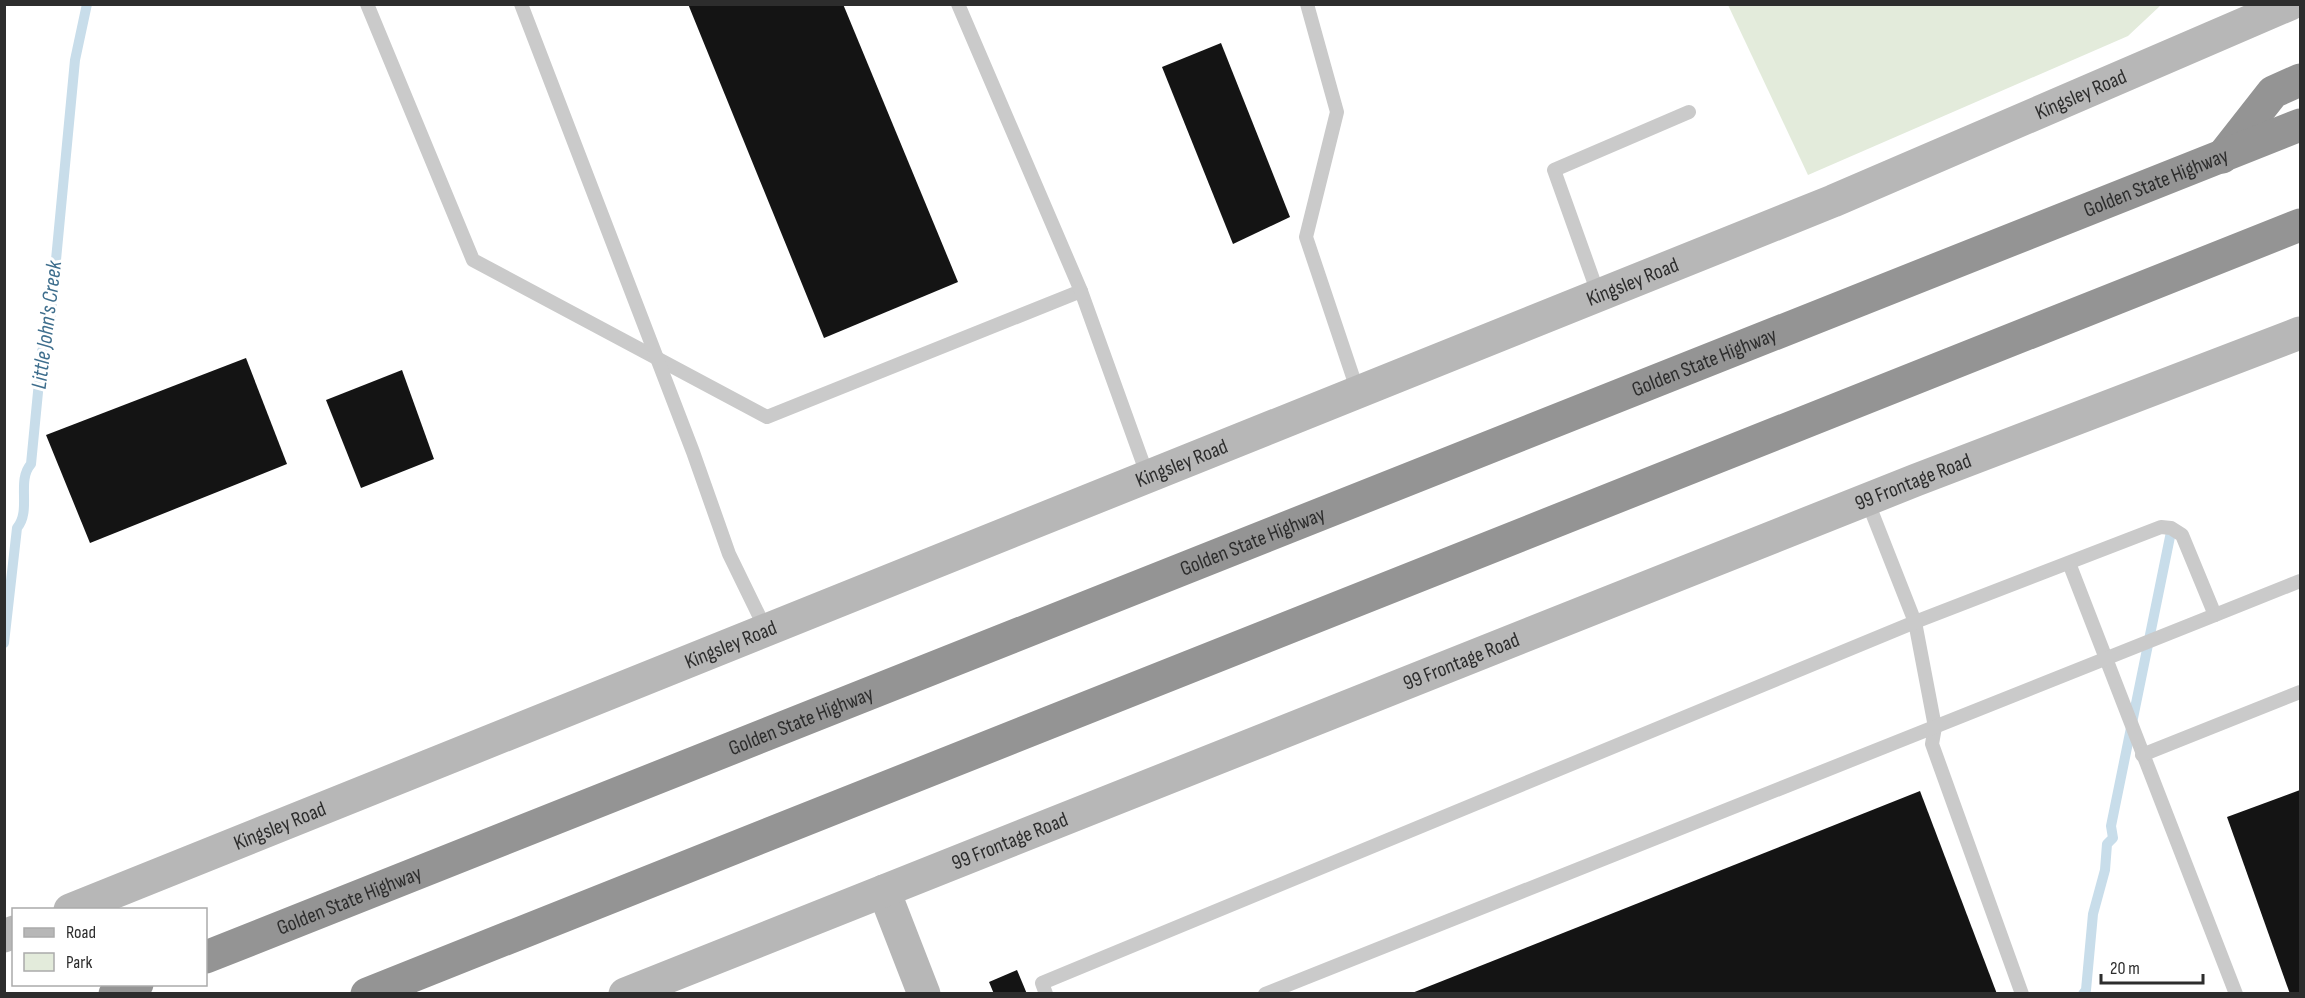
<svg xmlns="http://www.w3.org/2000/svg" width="2305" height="998" font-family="'Sofia Sans Condensed',sans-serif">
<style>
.green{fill:#e3ebdb}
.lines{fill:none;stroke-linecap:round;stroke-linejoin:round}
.stream{stroke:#c8ddea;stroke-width:10}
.building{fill:#141414}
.lane{stroke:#cacaca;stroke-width:14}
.secondary{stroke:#b7b7b7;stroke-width:33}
.highway{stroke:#949494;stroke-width:33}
.labels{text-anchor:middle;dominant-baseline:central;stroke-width:6;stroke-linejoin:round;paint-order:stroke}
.street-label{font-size:21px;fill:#2d2d2d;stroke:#fff}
.water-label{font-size:22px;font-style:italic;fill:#3e6e8d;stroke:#fff}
</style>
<rect width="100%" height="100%" fill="#fff"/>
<path class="green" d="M1728 5H2161L2128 36 1808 175Z"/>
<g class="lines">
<g class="stream">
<path d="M4 643 17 528C32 510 16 481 31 464L42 351 48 344 75 60 87 4"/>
<path d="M2083 994 2086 990 2093 914 2105 870 2107 844 2113 838 2111 826 2172 527"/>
</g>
</g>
<g class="building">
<path d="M688 4H843L958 282 824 338Z"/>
<path d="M1221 43 1290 217 1233 244 1162 67Z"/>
<path d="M246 358 287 464 90 543 46 435Z"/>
<path d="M402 370 434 459 361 488 326 400Z"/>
<path d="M2300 790V994H2290L2227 817Z"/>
<path d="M1920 791 1997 994H1412V993Z"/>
<path d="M1017 970 1027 994H994L989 982Z"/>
</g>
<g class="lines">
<g class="lane">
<path d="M367 4 473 260 767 417 1081 291"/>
<path d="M521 4 693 452 729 554 766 630"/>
<path d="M958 4 1081 291 1148 477"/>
<path d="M1307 4 1337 112 1306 237 1358 392"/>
<path d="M1599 296 1554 170 1689 112"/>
<path d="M1867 500 1915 622 1935 727 1932 744 2022 994"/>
<path d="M2069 563 2236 994"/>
<path d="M2142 755 2300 692"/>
<path d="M1046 994 1042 983 1915 622 2161 527 2171 528 2182 535 2215 615 2300 581"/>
<path d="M1265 994 2215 615"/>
</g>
<g class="secondary">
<path d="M884 891 924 994"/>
<path id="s1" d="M70 910 1833 201 2290 4"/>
<path d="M4 936 14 932"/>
<path id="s2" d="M625 994 1916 480 2300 333"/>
</g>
<g class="highway">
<path d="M2222 157 2273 92 2300 80"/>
<path id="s3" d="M206 957 2300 125"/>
<path d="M115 994 137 984"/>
<path d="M367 994 2300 225"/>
</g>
</g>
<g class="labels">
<g class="street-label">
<text stroke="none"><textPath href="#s1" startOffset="2170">Kingsley Road</textPath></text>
<text stroke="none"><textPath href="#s3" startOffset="2098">Golden State Highway</textPath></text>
<text stroke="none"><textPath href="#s1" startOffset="1684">Kingsley Road</textPath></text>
<text stroke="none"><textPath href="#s3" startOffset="1612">Golden State Highway</textPath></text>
<text stroke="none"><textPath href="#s1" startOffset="1198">Kingsley Road</textPath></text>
<text stroke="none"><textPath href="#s2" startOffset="1386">99 Frontage Road</textPath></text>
<text stroke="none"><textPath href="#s3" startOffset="1126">Golden State Highway</textPath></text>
<text stroke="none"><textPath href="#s1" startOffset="712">Kingsley Road</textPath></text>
<text stroke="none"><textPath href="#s2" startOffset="900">99 Frontage Road</textPath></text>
<text stroke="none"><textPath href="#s3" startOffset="640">Golden State Highway</textPath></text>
<text stroke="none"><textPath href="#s1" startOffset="226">Kingsley Road</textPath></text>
<text stroke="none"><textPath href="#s2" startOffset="414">99 Frontage Road</textPath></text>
<text stroke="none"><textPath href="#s3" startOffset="154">Golden State Highway</textPath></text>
</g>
<g class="water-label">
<text transform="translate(47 325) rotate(-83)">Little John's Creek</text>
</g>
</g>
<rect width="2305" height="998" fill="none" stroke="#2d2d2d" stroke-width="12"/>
<rect x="12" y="908" width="195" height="78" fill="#ffffff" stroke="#ababab" stroke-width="1.5"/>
<rect x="24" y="928" width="30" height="9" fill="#b7b7b7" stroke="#ababab" stroke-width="1.5"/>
<text x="66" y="938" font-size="18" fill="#2d2d2d">Road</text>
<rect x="24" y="953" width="30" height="18" fill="#e3ebdb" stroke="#ababab" stroke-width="1.5"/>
<text x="66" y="968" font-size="18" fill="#2d2d2d">Park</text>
<path d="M2101 974v9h102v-9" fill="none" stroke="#2d2d2d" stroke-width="3"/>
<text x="2110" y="974" font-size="18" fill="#2d2d2d" stroke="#ffffff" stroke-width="4.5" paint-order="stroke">20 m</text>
</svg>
